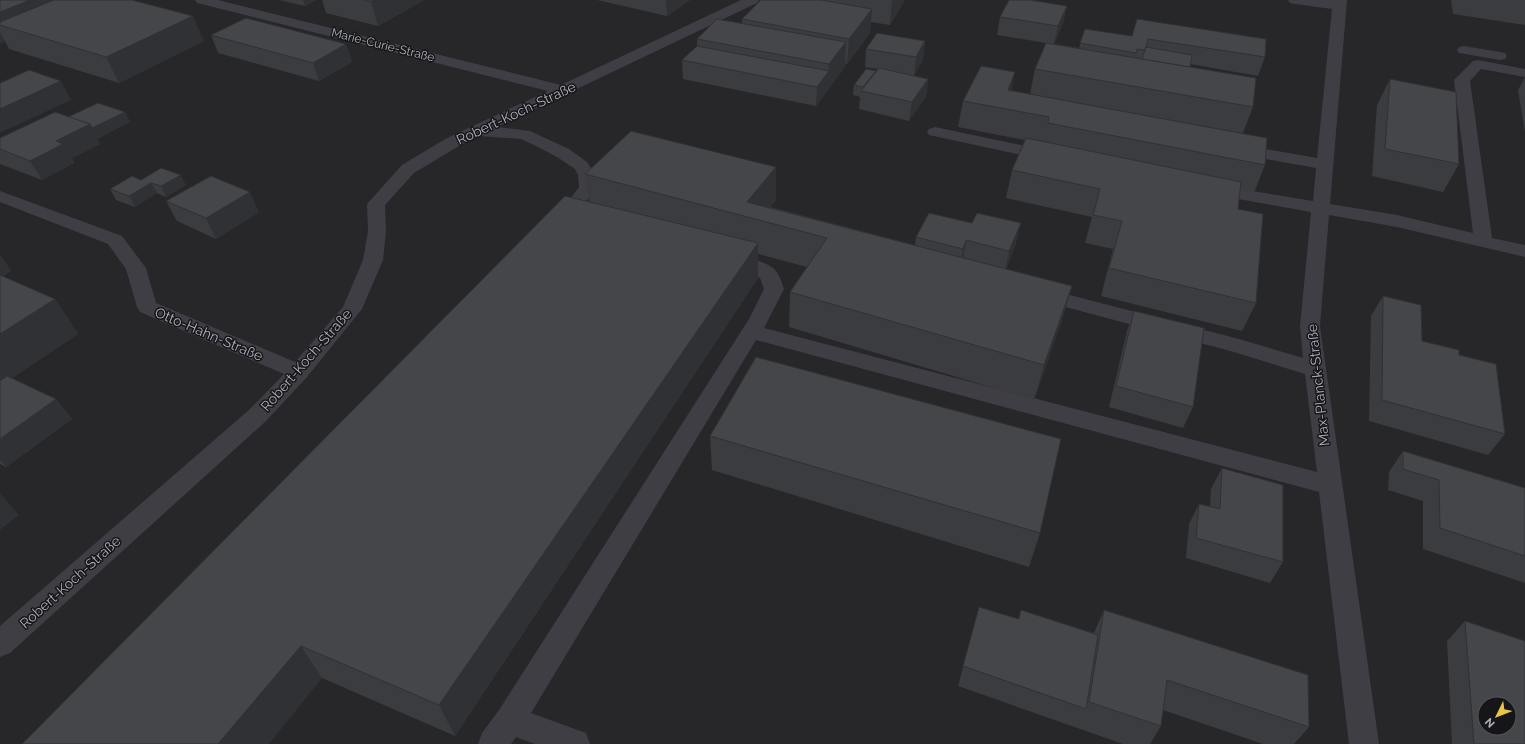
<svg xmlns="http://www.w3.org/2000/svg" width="1525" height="744" font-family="Raleway,sans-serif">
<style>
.built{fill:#27272a;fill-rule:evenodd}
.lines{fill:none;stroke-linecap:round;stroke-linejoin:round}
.minor{fill:#3e3e44;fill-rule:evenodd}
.wall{fill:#3b3c40}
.shaded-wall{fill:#303134}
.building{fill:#45464a;stroke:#303134;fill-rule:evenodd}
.labels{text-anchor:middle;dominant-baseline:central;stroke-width:3;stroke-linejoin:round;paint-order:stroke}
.far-street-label{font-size:12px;fill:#aeb1bc;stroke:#161618}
.street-label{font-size:14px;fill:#aeb1bc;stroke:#161618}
</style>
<rect width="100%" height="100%" fill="#1b1b1d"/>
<path class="built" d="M0 0H1525V744H0ZM1485 704H1509V728H1485Z"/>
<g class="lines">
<g class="minor">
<path d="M195 0H218L561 85 741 0H759L757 3 497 127 530 131 569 149 587 162 596 175 597 187 585 203 584 211 595 222 593 226C581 229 573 222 566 212L567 203 579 187 578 175 575 169 557 157 536 146 521 139 479 136 459 146 414 173 385 205 386 231 383 260 362 309 307 377 266 421 10 653 0 657V626L250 409 284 374 140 312 137 307 126 269 108 244 0 202V191L122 236 146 268 156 303 295 362 343 307 363 260 368 231 367 204 402 165 447 138 548 91 197 3Z"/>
<path d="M1288 0H1347L1330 204 1397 215 1473 233 1454 80 1473 61 1478 60 1525 69V77L1481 69 1470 81 1492 238 1525 245V257L1397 227 1329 215 1320 326 1379 744H1349L1319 492 756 340 531 713 586 733 590 744H535L516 737 511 744H478L482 733 499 710 749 319 764 289 760 278 742 269 723 264 720 260 723 256C738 252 762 260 774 269 779 273 782 283 784 289L764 328 1317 472 1305 374 1234 352 1032 298 1029 293 1032 288 1039 287 1239 339 1303 358 1300 326 1311 212 1210 194 1204 193 1201 189 1204 185 1210 184 1313 201 1316 168 1237 154 1231 153 1229 149 1231 145 1237 144 1317 158 1332 9 1295 4 1290 3Z"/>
<path d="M1464 46 1500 52 1505 53 1507 56 1505 59 1500 60 1459 53 1457 50 1459 47Z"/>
<path d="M935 127 1049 151 1055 152 1057 156 1055 160 1049 161 929 135 927 132 929 129Z"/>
</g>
</g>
<g class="wall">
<path d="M0 0 204 41 119 83 9 49 5 41 0 43Z"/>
<path d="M279 0H316L305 6Z"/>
<path d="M322 0H424L378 26 326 13Z"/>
<path d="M597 0H690L667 16Z"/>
<path d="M761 0H905L890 25 871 22 870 33 847 64 845 63V67L816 106 683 79 682 60 697 46V39L742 23V19Z"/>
<path d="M1451 0H1525V25L1453 14Z"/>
<path d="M1067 6 1063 23 1054 44 1079 48 1085 29 1265 57 1258 76 1190 64V67L1253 107 1243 133 1265 165 1254 193 1240 190 1238 209 1256 303 1242 331 1101 296 1113 249 1085 243 1092 217 1006 198 1012 170 1025 140 958 127 963 101 1011 90 1030 94 1035 69 1046 43 997 35 1000 17Z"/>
<path d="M211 35 346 44 352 62 319 81 218 53Z"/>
<path d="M925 41 923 59 914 76 928 79 926 97 909 121 859 109 860 97 853 95 854 85 876 71 878 69 865 67 866 49Z"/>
<path d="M1525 77V132L1518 90Z"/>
<path d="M1390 79 1459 164 1443 192 1372 176 1377 105Z"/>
<path d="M125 112 130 122 97 139 100 144 72 158 74 163 42 180 0 164V138L68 117Z"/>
<path d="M776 167V200L770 207 915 245 916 237 1016 243 1006 269 1072 286 1062 320 1034 400 789 327 790 292 807 267 758 254V278L455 736 322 678 22 744 589 202 585 174Z"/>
<path d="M141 180 186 185 166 197 157 193 135 207 116 200 110 189Z"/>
<path d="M166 201 259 212 216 239 177 221Z"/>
<path d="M0 255 11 271 3 276 55 299 78 334 12 378 56 399 72 419 6 467 0 464Z"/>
<path d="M1383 296 1422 341 1459 355 1505 434 1488 455 1369 421 1371 316Z"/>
<path d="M1134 311 1193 407 1183 428 1109 407 1127 331Z"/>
<path d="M710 436 1040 533 1029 567 712 470Z"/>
<path d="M1403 451 1525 488V583L1423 549V501L1388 490 1389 472Z"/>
<path d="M1222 468 1283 562 1270 583 1186 558 1189 524 1199 504 1210 507 1211 489Z"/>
<path d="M1021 610 1094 633 1104 610 1309 727 1294 744H1263L1163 710 1161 726 1150 744H1123L958 686 974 626 1018 619Z"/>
<path d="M1465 621 1525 744H1452L1447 641Z"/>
</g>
<g class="shaded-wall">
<path d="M30 0H77L0 25V12Z"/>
<path d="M303 0H316L305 6Z"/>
<path d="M374 0H424L378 26 371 2Z"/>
<path d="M666 0H690L667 16Z"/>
<path d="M893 0H905L890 25 892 1Z"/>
<path d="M1067 6 1063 23 1054 44 1058 26Z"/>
<path d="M872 9 870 33 847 64 849 39Z"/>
<path d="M193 16 204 41 119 83 106 57Z"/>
<path d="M0 32 5 41 0 43Z"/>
<path d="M925 41 923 59 914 76 916 57Z"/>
<path d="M846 42 845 67 828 90 829 64Z"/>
<path d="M346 44 352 62 319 81 313 63Z"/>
<path d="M829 71 828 90 816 106 817 87Z"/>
<path d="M1015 72 1010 97 1008 90Z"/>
<path d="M928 79 926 97 909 121 912 102Z"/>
<path d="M61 81 71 100 0 133V109Z"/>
<path d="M125 112 130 122 97 139 100 144 72 158 74 163 42 180 30 161 56 141 90 124Z"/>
<path d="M776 167V200L760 220 747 202Z"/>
<path d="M181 175 186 185 166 197 161 186Z"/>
<path d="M151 183 157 193 135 207 129 196Z"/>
<path d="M250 192 259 212 216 239 206 218Z"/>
<path d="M1021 223 1016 243 1005 271 1009 251Z"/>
<path d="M966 240 963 261 959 269 963 249Z"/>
<path d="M758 243V278L455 736 439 705Z"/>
<path d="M0 255 11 271 0 278Z"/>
<path d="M1072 286 1062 320 1034 400 1044 365Z"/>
<path d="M55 299 78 334 0 386V334Z"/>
<path d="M56 399 72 419 6 467 0 460V439Z"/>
<path d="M0 493 19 515 0 530Z"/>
<path d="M301 646 322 678 269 744H218Z"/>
</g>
<g class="building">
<path d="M0 0H30L0 12Z"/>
<path d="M54 0H132L193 16 106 57 0 25V22Z"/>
<path d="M364 0H374L371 2Z"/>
<path d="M761 0H821L872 9 849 39 742 19Z"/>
<path d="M1009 0H1030L1067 6 1058 26 1000 17Z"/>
<path d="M246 18 346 44 313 63 211 35Z"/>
<path d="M717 19 846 42 829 64 697 39Z"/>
<path d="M1137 19 1266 39 1265 57 1148 39 1145 50 1137 49 1136 53 1080 43 1085 29 1132 36Z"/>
<path d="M877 33 925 41 916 57 866 49Z"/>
<path d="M1046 43 1256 78 1253 107 1035 69Z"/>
<path d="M697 46 829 71 817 87 682 60Z"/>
<path d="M1146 47 1192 55 1190 67 1142 59Z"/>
<path d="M981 66 1015 72 1008 90 1267 138 1265 165 1048 123 1049 117 963 101Z"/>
<path d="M879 68 928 79 912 102 861 91Z"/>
<path d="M866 69 876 71 863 87 854 85Z"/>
<path d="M29 70 61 81 0 109V83Z"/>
<path d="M1390 79 1456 92 1459 164 1385 149Z"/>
<path d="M98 103 125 112 92 128 90 124 68 117Z"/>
<path d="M55 112 90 124 56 141 63 144 30 161 0 149V138Z"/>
<path d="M631 131 776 167 747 202 1072 286 1044 365 790 292 827 238 585 174Z"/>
<path d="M1026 138 1241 182 1238 209 1263 214 1256 303 1109 268 1122 221 1093 215 1100 189 1012 170Z"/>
<path d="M161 168 181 175 161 186 151 183 129 196 110 189 132 176 141 180Z"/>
<path d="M211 176 250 192 206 218 166 201Z"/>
<path d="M565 196 758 243 439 705 301 646 218 744H22Z"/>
<path d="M929 213 972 223 977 213 1021 223 1009 251 966 240 963 249 916 237Z"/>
<path d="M0 275 55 299 0 334Z"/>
<path d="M1383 296 1421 305 1422 341 1459 350V355L1496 364 1505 434 1382 400Z"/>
<path d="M1134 311 1204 328 1193 407 1116 386Z"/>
<path d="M756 357 1061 439 1040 533 710 436Z"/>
<path d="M7 376 56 399 0 439V381Z"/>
<path d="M1403 451 1525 488V556L1440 528 1439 480 1403 469Z"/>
<path d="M1222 468 1283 485V562L1196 538 1199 504 1220 509Z"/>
<path d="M979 607 1019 619 1021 610 1098 635 1086 709 963 666Z"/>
<path d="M1104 610 1308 675 1309 727 1167 680 1161 726 1089 702Z"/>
<path d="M1465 621 1525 641V744H1474ZM1485 704H1509V728H1485Z"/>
</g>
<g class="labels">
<g class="far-street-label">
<text transform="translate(383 45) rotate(14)">Marie-Curie-Straße</text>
</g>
<g class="street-label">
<text transform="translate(516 113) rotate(-25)">Robert-Koch-Straße</text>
<text transform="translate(209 334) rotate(23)">Otto-Hahn-Straße</text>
<text transform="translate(306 360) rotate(-49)">Robert-Koch-Straße</text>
<text transform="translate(1318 385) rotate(-96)">Max-Planck-Straße</text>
<text transform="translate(70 582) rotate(-42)">Robert-Koch-Straße</text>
</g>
</g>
<g transform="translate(1497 716) rotate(227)"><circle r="19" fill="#161618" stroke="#53545a"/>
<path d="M0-3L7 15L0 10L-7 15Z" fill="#e9c447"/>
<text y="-6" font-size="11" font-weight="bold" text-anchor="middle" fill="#aeb1bc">N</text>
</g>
</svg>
